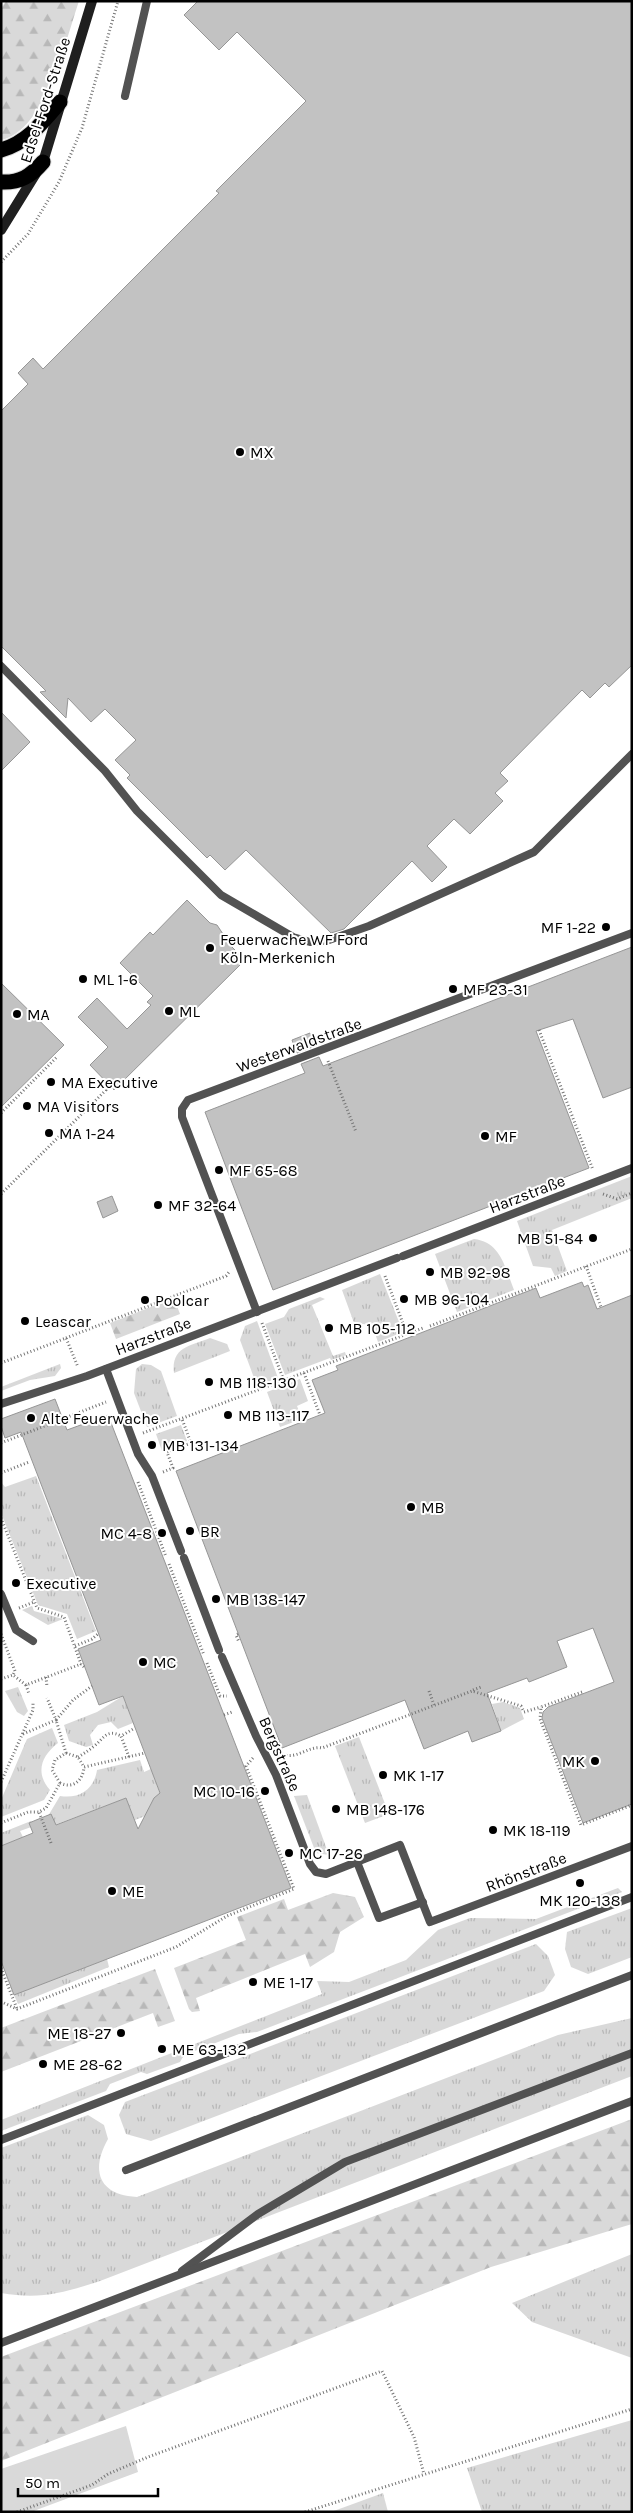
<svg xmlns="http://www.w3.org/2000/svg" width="633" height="2513" font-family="Karla,sans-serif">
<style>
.grass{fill:url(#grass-tufts)}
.forest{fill:url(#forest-firs)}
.garden{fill:#d9d9d9}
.building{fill:#c2c2c2;stroke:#969696}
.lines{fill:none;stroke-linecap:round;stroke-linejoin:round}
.highway-casing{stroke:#dbdbdb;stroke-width:17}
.path{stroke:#747474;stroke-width:3;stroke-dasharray:1 2.5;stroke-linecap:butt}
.lane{stroke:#525252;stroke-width:8}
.secondary{stroke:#1f1f1f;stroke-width:10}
.highway{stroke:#000;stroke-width:15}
.poi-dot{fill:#000;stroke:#fff;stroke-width:2}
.labels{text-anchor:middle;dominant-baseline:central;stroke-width:4;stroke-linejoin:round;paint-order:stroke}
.street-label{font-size:16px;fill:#000;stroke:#fff}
.poi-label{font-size:16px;fill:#000;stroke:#fff;text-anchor:start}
</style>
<defs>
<pattern id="grass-tufts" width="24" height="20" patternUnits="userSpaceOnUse" patternTransform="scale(1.25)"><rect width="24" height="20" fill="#d9d9d9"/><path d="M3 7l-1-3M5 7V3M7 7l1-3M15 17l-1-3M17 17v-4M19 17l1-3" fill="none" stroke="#b8b8b8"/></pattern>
<pattern id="forest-firs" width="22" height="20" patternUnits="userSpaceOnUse" patternTransform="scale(1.25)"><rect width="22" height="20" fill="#d9d9d9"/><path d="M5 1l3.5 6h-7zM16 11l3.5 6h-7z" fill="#b8b8b8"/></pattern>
</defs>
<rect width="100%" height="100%" fill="#fff"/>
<g class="grass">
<path d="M632 1176V1198L552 1230 567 1271 555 1276 551 1268 533 1266 517 1221Z"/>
<path d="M474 1239C501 1242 505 1268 514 1290L457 1312 435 1254Z"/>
<path d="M380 1274 403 1332 378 1342 372 1325 354 1323 342 1290Z"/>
<path d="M320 1297 325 1299 312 1305 333 1356 345 1352 346 1355 331 1360 330 1358 285 1375 265 1324 284 1317 289 1309Z"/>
<path d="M257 1321 278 1378 257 1386 240 1340 245 1326Z"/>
<path d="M210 1338 227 1344 230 1351 174 1373C171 1347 190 1346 210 1338Z"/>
<path d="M60 1364 61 1368 55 1376 30 1380 1 1391V1387Z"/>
<path d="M142 1364 151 1365 161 1371 177 1416 147 1427 134 1393 136 1369Z"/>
<path d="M300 1379 308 1401 297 1406 302 1419 280 1427 267 1392Z"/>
<path d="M181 1425 187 1441 162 1451 156 1434Z"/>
<path d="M36 1476 96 1631 77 1639 67 1614 38 1605 1 1513V1482L5 1487Z"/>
<path d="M32 1606 34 1611 63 1619 48 1625 22 1610Z"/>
<path d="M18 1687 28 1711 24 1716 17 1712 5 1691Z"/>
<path d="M123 1696 133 1723 118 1729 111 1722 98 1725 90 1735 93 1745 86 1747 69 1741 64 1725 97 1712Z"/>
<path d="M503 1702 520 1708 524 1719 501 1731 492 1704Z"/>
<path d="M52 1728 58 1743C41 1756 35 1773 50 1790L44 1800 1 1817V1800L27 1739Z"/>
<path d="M359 1737 389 1814 365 1823 335 1746Z"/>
<path d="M140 1760 144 1772 151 1769 160 1794 153 1813 135 1820 126 1798 52 1826 48 1816 60 1796C79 1799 94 1790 97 1770Z"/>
<path d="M307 1795 329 1855 316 1853 294 1796Z"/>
<path d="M31 1821 34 1826 20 1831 23 1837 1 1846V1833Z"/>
<path d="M618 1888 622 1892 257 2032 239 2034 184 2055 180 2062 147 2074 141 2072 110 2084 106 2091 1 2131V2120L322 1994 317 1981 349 1982 406 1960 438 1930 470 1918 536 1919Z"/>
<path d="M632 1908V1957L588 1974 571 1967 565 1949 567 1932Z"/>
<path d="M536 1944 548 1956 555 1975 544 1991 151 2141 126 2134 119 2115 125 2102Z"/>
<path d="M107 1959 109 1967 18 2004 14 1995Z"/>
<path d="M632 2018V2076L100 2281C62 2293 41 2300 1 2293V2148L88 2115 104 2125 108 2139C90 2171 99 2195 137 2197L558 2035Z"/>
<path d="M632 2254V2358L532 2322 512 2303Z"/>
<path d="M632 2420V2512H482L467 2468Z"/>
<path d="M383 2493 388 2512H331Z"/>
</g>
<g class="forest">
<path d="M6 1H79C66 39 45 132 1 140V8Z"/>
<path d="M174 1298 180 1314 116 1339 110 1323Z"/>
<path d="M333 1893 355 1897 364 1917 340 1932 334 1952 310 1967 305 1954 196 1998 200 2011 192 2012 189 2009 174 1968 246 1940 237 1917 284 1899 288 1910Z"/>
<path d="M155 1969 175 2021 158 2027 153 2013 1 2072V2028Z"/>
<path d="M632 2119V2224L491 2267 1 2461V2357Z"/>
</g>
<path class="garden" d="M126 2426 138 2472 31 2512H1V2469Z"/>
<g class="building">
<path d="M198 1H632V665L609 687 605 683 590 698 582 690 500 773 508 781 495 793 503 801 470 834 454 819 427 846 447 867 432 882 412 861 344 929 331 933 246 850 225 870 210 855 207 858 127 778 130 775 115 760 136 740 105 709 91 722 68 698 66 718 40 692 46 691 1 646V411L28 384 18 373 33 358 43 369 219 193 216 191 306 101 237 32 219 50 184 15Z"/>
<path d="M1 712 30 742 1 771Z"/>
<path d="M187 900 210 923 217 925 223 934 221 936 245 960 114 1090 90 1065 108 1047 78 1017 97 998 127 1029 151 1005 147 1002 153 996 120 963 150 932 153 935Z"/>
<path d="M632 947V1087L603 1098 573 1019 536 1031 589 1168 273 1290 205 1112 305 1073 301 1064 319 1057 323 1066Z"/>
<path d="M1 983 64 1045 1 1107Z"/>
<path d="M310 1033 315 1046 297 1053 292 1040Z"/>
<path d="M112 1196 118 1211 103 1218 97 1202Z"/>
<path d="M582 1282 584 1287 588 1285 597 1309 632 1295V1804L583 1823 542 1718 543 1712 548 1707 614 1682 593 1628 557 1641 567 1667 529 1682 527 1678 487 1693 501 1731 472 1742 468 1731 424 1749 405 1700 282 1748 176 1471 325 1413 312 1380 338 1370 336 1366 536 1288 540 1298Z"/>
<path d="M55 1399 67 1430 108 1415 291 1888 14 1995 1 1961V1846L33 1833 29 1823 41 1818 51 1814 56 1825 126 1798 138 1829 154 1798 160 1793 123 1696 99 1705 78 1649 101 1640 21 1432 5 1438 1 1426V1419Z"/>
</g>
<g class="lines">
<defs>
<g id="highway">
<path d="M1 150C27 143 43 122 60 102"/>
<path d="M1 182C20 183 31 176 43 162"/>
</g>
</defs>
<use href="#highway" class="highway-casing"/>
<g class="path">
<path d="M1 262 28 234 59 182 82 128 118 1"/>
<path d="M539 1030 593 1170"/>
<path d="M328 1061 356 1132"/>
<path d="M1 1113 57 1057"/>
<path d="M1 1194 106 1090 93 1077"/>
<path d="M603 1194 617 1199 632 1193"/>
<path d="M586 1266 601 1307"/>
<path d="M385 1276 407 1334"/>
<path d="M262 1323 284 1381"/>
<path d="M430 1326 632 1249"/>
<path d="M66 1338 226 1276 229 1272"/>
<path d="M1 1363 66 1338 78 1367"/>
<path d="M304 1373 320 1415"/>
<path d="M143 1433 423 1328"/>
<path d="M1 1443 106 1402"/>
<path d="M191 1443 197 1445"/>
<path d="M163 1472 173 1468 167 1452 191 1443 182 1419"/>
<path d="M1 1473 29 1462"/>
<path d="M138 1482 166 1557"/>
<path d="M1 1518 37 1608 64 1617 81 1664 85 1668"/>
<path d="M169 1564 204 1655"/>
<path d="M19 1608 34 1602"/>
<path d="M1 1634 15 1671 13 1675"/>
<path d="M238 1634 236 1635 239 1642"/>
<path d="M75 1646 92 1639 99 1633"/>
<path d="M207 1663 220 1696H227"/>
<path d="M46 1677 47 1687"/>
<path d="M1 1679 13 1675 26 1685 81 1664"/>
<path d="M26 1685 29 1694"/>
<path d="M473 1690 481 1687"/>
<path d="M429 1691 434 1705"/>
<path d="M582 1692 541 1707 540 1719 581 1825 632 1805"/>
<path d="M224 1715 232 1712"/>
<path d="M23 1734 56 1720 47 1698"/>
<path d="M280 1752C293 1763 308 1745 322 1748L472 1691 521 1706 524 1712 541 1707"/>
<path d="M66 1753 78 1757 84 1767 145 1753"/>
<path d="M78 1757C83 1754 88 1751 93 1747 103 1740 106 1728 121 1736"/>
<path d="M129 1757 121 1736 135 1728"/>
<path d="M1 1782 33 1710V1703"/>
<path d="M60 1783C73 1789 83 1781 84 1767"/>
<path d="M1 1823 28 1812H39"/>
<path d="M51 1843 39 1812 46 1808 60 1783 52 1770 55 1760 66 1753 56 1720 73 1700 92 1686"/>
<path d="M1 1968 17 2009"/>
<path d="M4 2003 17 2009 176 1947 227 1916 294 1889 246 1766 253 1758"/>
<path d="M17 2512 92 2485 108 2474 148 2457 382 2371 414 2437 424 2474"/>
<path d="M305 2512 632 2409"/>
</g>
<g class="lane">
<path d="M125 96 147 1"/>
<path d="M1 666 105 771 137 811 221 895 293 937 310 942 329 940 369 926 534 852 632 754"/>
<path d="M403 1256 632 1168"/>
<path d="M257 1312 182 1117V1109L188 1100 632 933"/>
<path d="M106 1369 138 1454 152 1476 181 1551"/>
<path d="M1 1404 87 1376 397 1258"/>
<path d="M184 1558 219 1650"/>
<path d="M1 1594 16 1630 33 1641"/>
<path d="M222 1657 256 1736 276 1775 310 1864 316 1872 326 1874 400 1845 430 1922 632 1846"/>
<path d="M357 1862 379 1918 423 1902"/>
<path d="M1 2140 632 1897"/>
<path d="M126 2170 632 1975"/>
<path d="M182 2271 258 2214 345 2162 632 2053"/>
<path d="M1 2343 632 2101"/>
</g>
<path class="secondary" d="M1 230 43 162 92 1"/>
<use href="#highway" class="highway"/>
</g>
<g class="poi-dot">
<circle cx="240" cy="452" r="5"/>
<circle cx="606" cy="927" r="5"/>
<circle cx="210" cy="948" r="5"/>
<circle cx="83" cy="979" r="5"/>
<circle cx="453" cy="989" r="5"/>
<circle cx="169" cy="1011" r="5"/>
<circle cx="17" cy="1014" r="5"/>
<circle cx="51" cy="1082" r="5"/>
<circle cx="27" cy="1106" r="5"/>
<circle cx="49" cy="1133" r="5"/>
<circle cx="485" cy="1136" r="5"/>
<circle cx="219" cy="1170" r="5"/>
<circle cx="158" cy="1205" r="5"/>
<circle cx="593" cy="1238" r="5"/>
<circle cx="430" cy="1272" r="5"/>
<circle cx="404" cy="1299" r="5"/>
<circle cx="145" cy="1300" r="5"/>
<circle cx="25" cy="1321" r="5"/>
<circle cx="329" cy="1328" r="5"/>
<circle cx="209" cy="1382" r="5"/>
<circle cx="228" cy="1415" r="5"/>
<circle cx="31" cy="1418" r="5"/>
<circle cx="152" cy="1445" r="5"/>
<circle cx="411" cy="1507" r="5"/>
<circle cx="190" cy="1531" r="5"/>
<circle cx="162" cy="1533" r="5"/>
<circle cx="16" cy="1583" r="5"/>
<circle cx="216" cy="1599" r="5"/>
<circle cx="143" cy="1662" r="5"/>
<circle cx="595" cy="1761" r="5"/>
<circle cx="383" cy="1775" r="5"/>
<circle cx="265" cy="1791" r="5"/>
<circle cx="336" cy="1809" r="5"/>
<circle cx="493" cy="1830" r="5"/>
<circle cx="289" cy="1853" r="5"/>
<circle cx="580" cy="1883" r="5"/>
<circle cx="112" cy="1891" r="5"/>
<circle cx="253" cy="1982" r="5"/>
<circle cx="121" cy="2033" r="5"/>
<circle cx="162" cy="2049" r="5"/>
<circle cx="43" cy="2064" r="5"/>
</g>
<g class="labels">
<g class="street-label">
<text transform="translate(45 100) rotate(-72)">Edsel-Ford-Straße</text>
<text transform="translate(299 1045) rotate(-20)">Westerwaldstraße</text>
<text transform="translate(527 1194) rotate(-21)">Harzstraße</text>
<text transform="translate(153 1336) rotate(-21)">Harzstraße</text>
<text transform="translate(280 1754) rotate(66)">Bergstraße</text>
<text transform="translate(526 1872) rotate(-21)">Rhönstraße</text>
</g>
<g class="poi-label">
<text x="250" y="452">MX</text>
<text x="596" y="927" text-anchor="end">MF 1-22</text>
<text x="220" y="939">Feuerwache WF Ford<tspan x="220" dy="18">Köln-Merkenich</tspan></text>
<text x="93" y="979">ML 1-6</text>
<text x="463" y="989">MF 23-31</text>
<text x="179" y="1011">ML</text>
<text x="27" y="1014">MA</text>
<text x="61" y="1082">MA Executive</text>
<text x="37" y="1106">MA Visitors</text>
<text x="59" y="1133">MA 1-24</text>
<text x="495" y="1136">MF</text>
<text x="229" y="1170">MF 65-68</text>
<text x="168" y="1205">MF 32-64</text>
<text x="583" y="1238" text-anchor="end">MB 51-84</text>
<text x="440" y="1272">MB 92-98</text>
<text x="414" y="1299">MB 96-104</text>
<text x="155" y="1300">Poolcar</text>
<text x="35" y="1321">Leascar</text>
<text x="339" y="1328">MB 105-112</text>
<text x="219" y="1382">MB 118-130</text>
<text x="238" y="1415">MB 113-117</text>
<text x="41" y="1418">Alte Feuerwache</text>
<text x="162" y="1445">MB 131-134</text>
<text x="421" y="1507">MB</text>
<text x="200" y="1531">BR</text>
<text x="152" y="1533" text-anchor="end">MC 4-8</text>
<text x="26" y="1583">Executive</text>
<text x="226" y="1599">MB 138-147</text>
<text x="153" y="1662">MC</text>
<text x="585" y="1761" text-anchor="end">MK</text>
<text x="393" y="1775">MK 1-17</text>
<text x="255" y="1791" text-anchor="end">MC 10-16</text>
<text x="346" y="1809">MB 148-176</text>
<text x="503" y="1830">MK 18-119</text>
<text x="299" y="1853">MC 17-26</text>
<text x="122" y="1891">ME</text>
<text x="580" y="1900" text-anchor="middle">MK 120-138</text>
<text x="263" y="1982">ME 1-17</text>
<text x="111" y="2033" text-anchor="end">ME 18-27</text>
<text x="172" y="2049">ME 63-132</text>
<text x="53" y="2064">ME 28-62</text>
</g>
</g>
<rect width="633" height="2513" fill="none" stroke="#000000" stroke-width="5"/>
<path d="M18 2488v8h140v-8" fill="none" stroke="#000000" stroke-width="2.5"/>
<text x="25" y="2488" font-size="15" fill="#000000" stroke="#ffffff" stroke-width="4" paint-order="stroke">50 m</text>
</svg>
